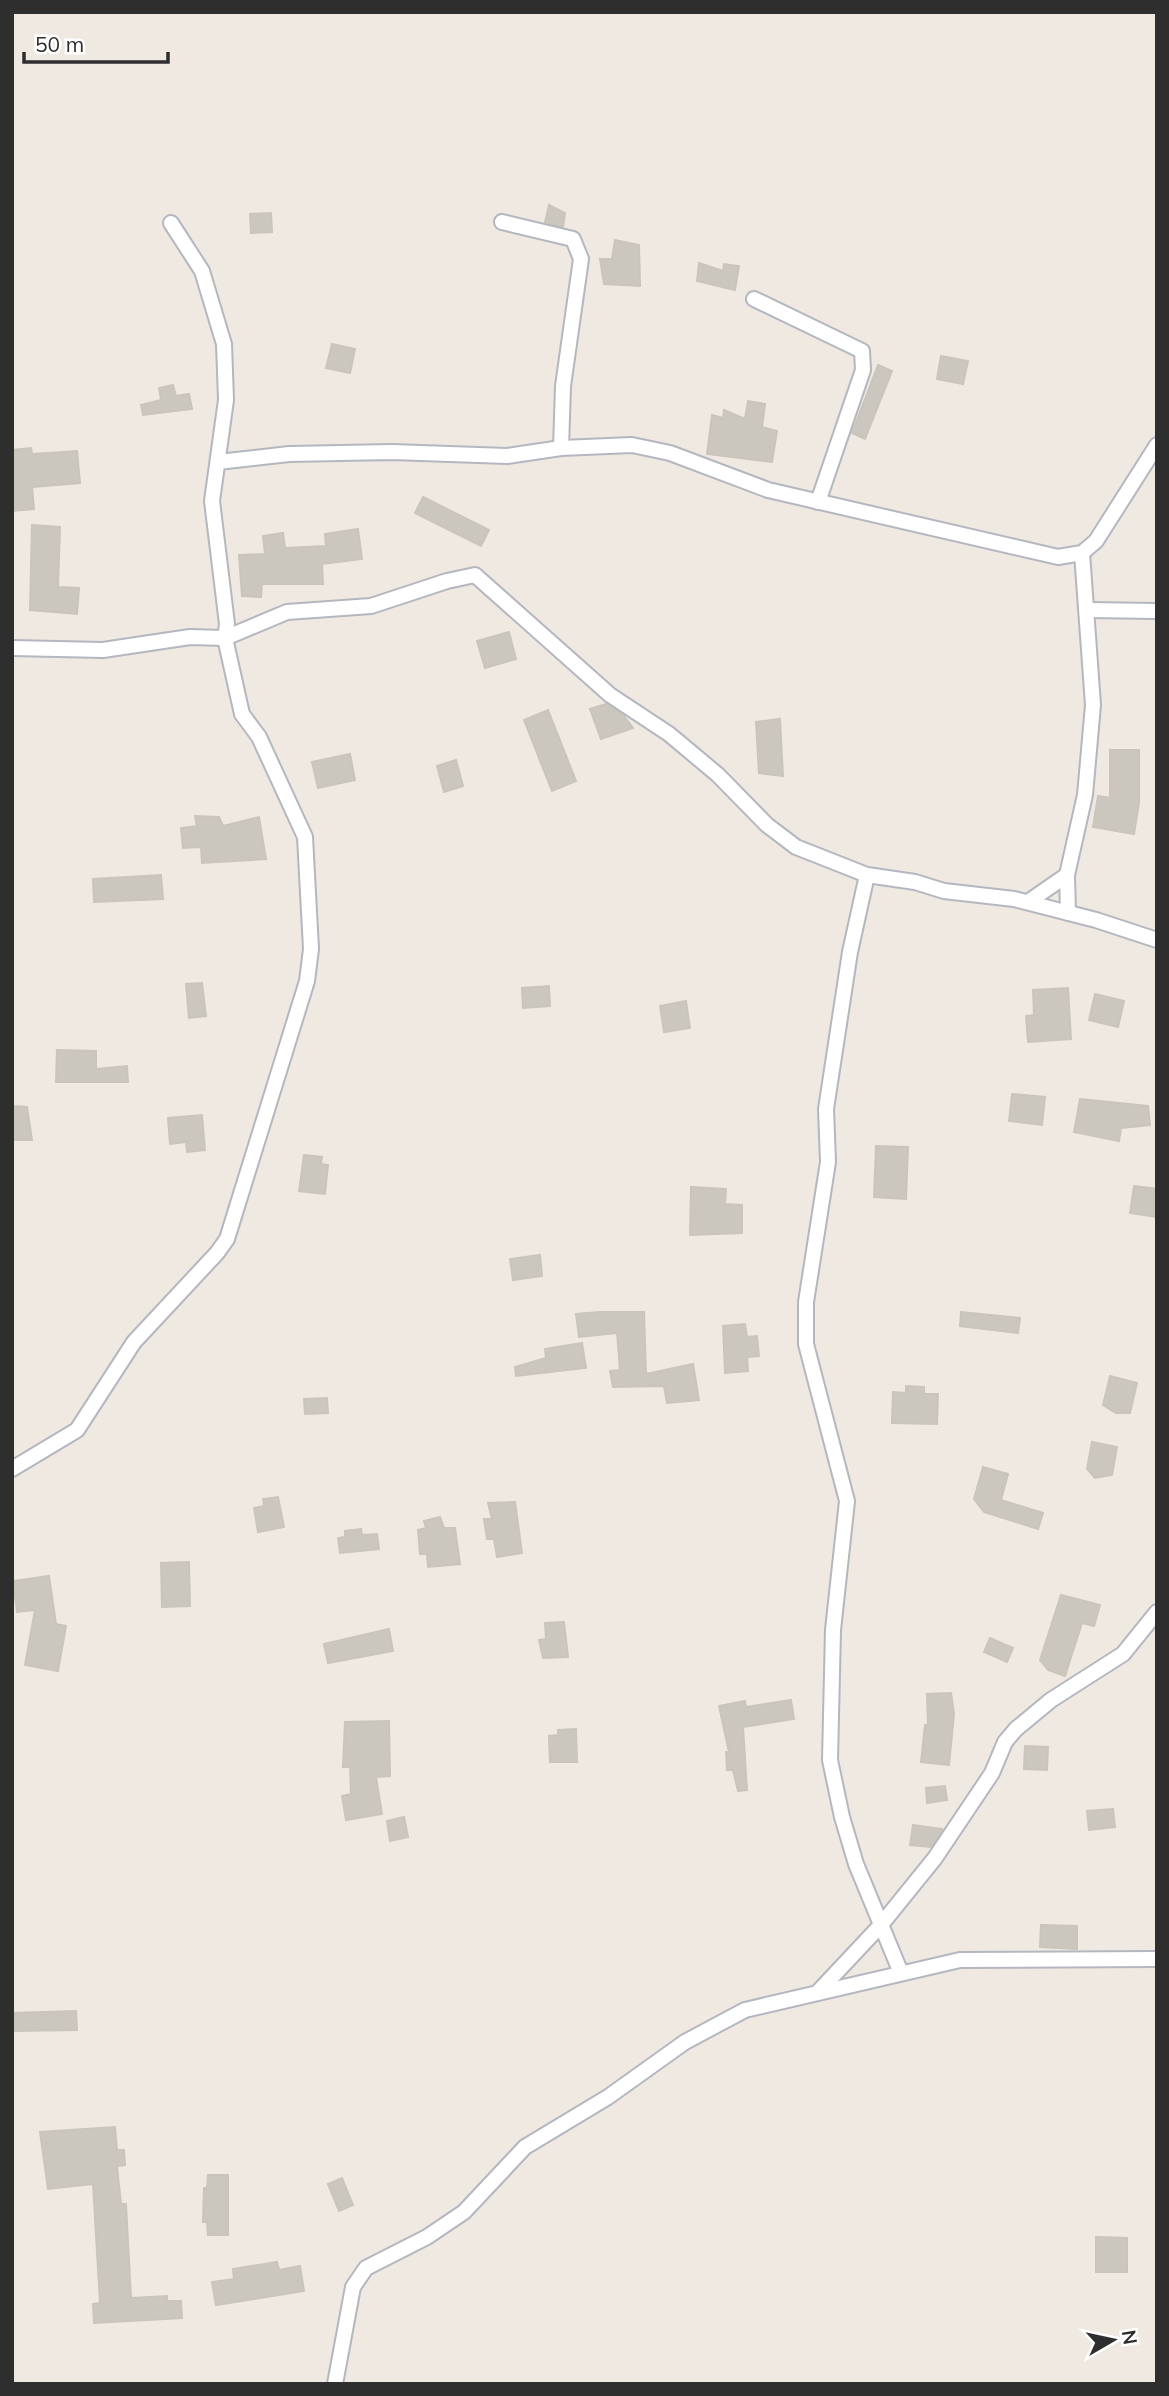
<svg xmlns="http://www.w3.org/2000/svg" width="1169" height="2396" font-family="Mulish,sans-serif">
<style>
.building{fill:#cbc7bf;stroke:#cac5ba;stroke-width:2}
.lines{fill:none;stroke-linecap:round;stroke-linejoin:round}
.minor-casing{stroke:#b4b7c0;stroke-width:18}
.minor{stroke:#fff;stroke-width:14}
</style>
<rect width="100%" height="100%" fill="#efe9e1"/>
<g class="building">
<path d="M549 205 565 213 563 227 545 222Z"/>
<path d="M271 213 272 232 251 233 250 214Z"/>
<path d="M615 240 639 245 640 286 604 284 600 259H612Z"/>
<path d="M699 263 723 271 724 264 739 266 735 290 697 281Z"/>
<path d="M332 344 355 349 350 373 326 368Z"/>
<path d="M941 356 968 361 963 384 937 379Z"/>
<path d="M878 365 892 371 865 439 852 433Z"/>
<path d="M173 385 176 396 189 394 192 409 143 415 141 405 161 400 159 388Z"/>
<path d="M748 401 765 404 762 427 777 431 772 462 707 454 712 415 723 418 724 410 745 419Z"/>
<path d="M31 448 32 454 77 451 80 483 32 487 34 509 12 511V450Z"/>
<path d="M423 497 489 530 481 546 415 513Z"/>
<path d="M32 525 60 527 58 587 79 588 77 614 30 610Z"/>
<path d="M358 529 362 559 322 564 323 584H262L261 597 242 596 239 555 265 554 263 536 283 533 285 548 326 546 325 534Z"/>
<path d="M509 632 516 659 485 668 477 641Z"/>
<path d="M606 704 624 716 633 728 601 739 590 709Z"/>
<path d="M548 710 576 781 552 791 524 720Z"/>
<path d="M780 719 783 776 759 773 756 722Z"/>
<path d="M1110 750H1139V803L1134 834 1093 827 1098 796 1110 798Z"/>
<path d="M350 754 355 780 318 788 312 762Z"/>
<path d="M456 760 463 786 444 792 437 766Z"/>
<path d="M195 816 219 817 223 826 259 817 266 859 202 863 201 847 183 848 181 828 197 826Z"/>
<path d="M161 875 163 899 94 902 93 879Z"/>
<path d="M202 983 206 1016 189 1018 186 984Z"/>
<path d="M549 986 550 1006 523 1008 522 988Z"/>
<path d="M1068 988 1071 1039 1028 1042 1026 1016 1034 1015 1033 990Z"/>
<path d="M1095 994 1124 1001 1118 1027 1089 1020Z"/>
<path d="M686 1001 690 1028 664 1032 660 1006Z"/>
<path d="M57 1050 96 1051V1069L127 1066 128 1082H56Z"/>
<path d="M1012 1094 1045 1097 1042 1125 1009 1121Z"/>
<path d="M1080 1099 1148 1106 1150 1125 1121 1128 1119 1141 1074 1132Z"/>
<path d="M12 1106 27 1107 32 1140H12Z"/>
<path d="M202 1115 205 1150 187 1152 186 1142 170 1144 168 1118Z"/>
<path d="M876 1146 908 1147 906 1199 874 1197Z"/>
<path d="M304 1155 322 1157 321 1164 328 1165 325 1194 299 1191Z"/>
<path d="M1134 1186 1157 1189V1217L1130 1213Z"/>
<path d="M691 1187 726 1189 725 1204 742 1205V1233L690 1235Z"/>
<path d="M540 1255 542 1276 513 1280 510 1259Z"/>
<path d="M600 1312H644L646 1374 693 1364 699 1400 667 1403 664 1386 613 1387 610 1371 620 1370 617 1333 579 1337 576 1314Z"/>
<path d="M961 1312 1020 1318 1018 1333 960 1326Z"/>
<path d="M745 1324 747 1337 757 1336 759 1356 747 1357 748 1371 725 1373 723 1326Z"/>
<path d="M582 1343 586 1368 516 1376 515 1367 546 1358 545 1349Z"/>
<path d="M1110 1376 1137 1383 1130 1413H1116L1103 1405Z"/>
<path d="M906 1386 924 1387V1394H938L937 1424 892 1423 893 1392 906 1393Z"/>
<path d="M327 1398 328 1413 305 1414 304 1399Z"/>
<path d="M1092 1442 1117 1447 1112 1475 1095 1478 1087 1469Z"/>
<path d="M983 1467 1008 1474 1001 1500 1043 1513 1038 1529 984 1512 974 1499Z"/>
<path d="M278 1497 284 1527 258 1532 254 1508 264 1506 263 1499Z"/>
<path d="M515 1502 522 1553 497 1557 494 1539H487L484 1519H492L488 1503Z"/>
<path d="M440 1517 444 1528H455L460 1564 428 1567 427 1554H420L418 1530 426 1528 424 1521Z"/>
<path d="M361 1529 362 1535 377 1534 379 1549 340 1553 338 1538 345 1537V1531Z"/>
<path d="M189 1562 190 1606 162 1607 161 1563Z"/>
<path d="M49 1576 56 1624 66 1626 58 1671 25 1665 35 1610 17 1612 13 1581Z"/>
<path d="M1061 1595 1100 1605 1094 1626 1082 1623 1065 1676 1048 1670 1040 1660Z"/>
<path d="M564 1622 568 1657 543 1658 539 1640 546 1639 545 1623Z"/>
<path d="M389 1629 393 1651 328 1663 324 1644Z"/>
<path d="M990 1638 1013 1648 1007 1662 984 1652Z"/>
<path d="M951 1693 954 1714 949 1765 921 1762 925 1725H928L927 1694Z"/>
<path d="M791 1700 794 1719 743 1727 747 1790 738 1791 733 1770H727L726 1752H729L719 1706 745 1701 746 1707Z"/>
<path d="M389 1721 390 1776 376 1777 382 1814 346 1820 342 1796 351 1794 350 1767H343L345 1722Z"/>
<path d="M576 1729 577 1762H550L549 1736 558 1735V1730Z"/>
<path d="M1025 1746 1048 1747 1047 1770 1024 1769Z"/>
<path d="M945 1786 947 1800 927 1803 926 1788Z"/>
<path d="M1113 1809 1115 1827 1089 1830 1087 1811Z"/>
<path d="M404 1817 408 1837 390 1841 387 1821Z"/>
<path d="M913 1825 942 1829 941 1832 931 1847 910 1845Z"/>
<path d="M1041 1925 1077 1926V1949L1040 1947Z"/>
<path d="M76 2011 77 2030 12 2031V2013Z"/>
<path d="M115 2127 117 2150H124L125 2165 117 2166 121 2204H126L131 2298 167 2296V2301H181L182 2318 94 2323 93 2304 100 2303 93 2184 48 2189 40 2132Z"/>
<path d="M208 2175H228V2235H208L207 2222H203L204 2188H207Z"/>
<path d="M342 2178 353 2205 339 2211 328 2184Z"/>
<path d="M1096 2237 1127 2238V2272H1096Z"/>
<path d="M277 2262 279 2270 300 2266 304 2291 216 2305 212 2282 234 2279 233 2269Z"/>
</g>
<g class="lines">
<defs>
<g id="minor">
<path d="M502 222 573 239 581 259 563 386 561 448"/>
<path d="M754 299 862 351 863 370 818 502"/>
<path d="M218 462 289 454 392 452 507 456 561 448 632 445 670 453 768 490 1058 557 1082 553 1096 541 1157 445"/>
<path d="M1087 610 1157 611"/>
<path d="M12 648 103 650 190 637 225 638 287 612 371 606 447 581 475 575 610 695 669 734 718 775 767 825 796 847 867 875 915 882 944 891 1014 899 1096 920 1157 940"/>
<path d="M867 875 850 952 826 1109 828 1162 806 1302V1344L847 1501 833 1630 830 1760 842 1817 856 1864 901 1973"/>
<path d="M1028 902 1067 875"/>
<path d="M1068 913 1067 875 1085 795 1093 705 1082 553"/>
<path d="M12 1469 77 1430 134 1342 217 1253 227 1239 307 981 311 949 305 837 259 737 242 714 225 638 227 624 212 501 226 400 224 344 202 271 171 223"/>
<path d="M818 1992 880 1926 935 1858 992 1773 1005 1742 1016 1729 1051 1700 1123 1654 1157 1612"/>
<path d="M335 2384 353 2287 366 2268 427 2237 464 2212 525 2147 608 2097 685 2042 745 2010 960 1960 1157 1959"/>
</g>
</defs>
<use href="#minor" class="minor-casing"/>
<use href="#minor" class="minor"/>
</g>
<rect width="1169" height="2396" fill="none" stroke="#2e2e2e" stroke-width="28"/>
<g transform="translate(1113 2340) rotate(81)" stroke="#ffffff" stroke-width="5" paint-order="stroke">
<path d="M0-5L12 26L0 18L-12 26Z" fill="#2e2e2e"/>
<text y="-10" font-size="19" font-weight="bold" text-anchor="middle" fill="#2e2e2e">N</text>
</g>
<path d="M24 52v10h144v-10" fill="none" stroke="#2e2e2e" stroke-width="3.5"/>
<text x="35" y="52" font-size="21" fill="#2e2e2e" stroke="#ffffff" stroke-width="5" paint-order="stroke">50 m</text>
</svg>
